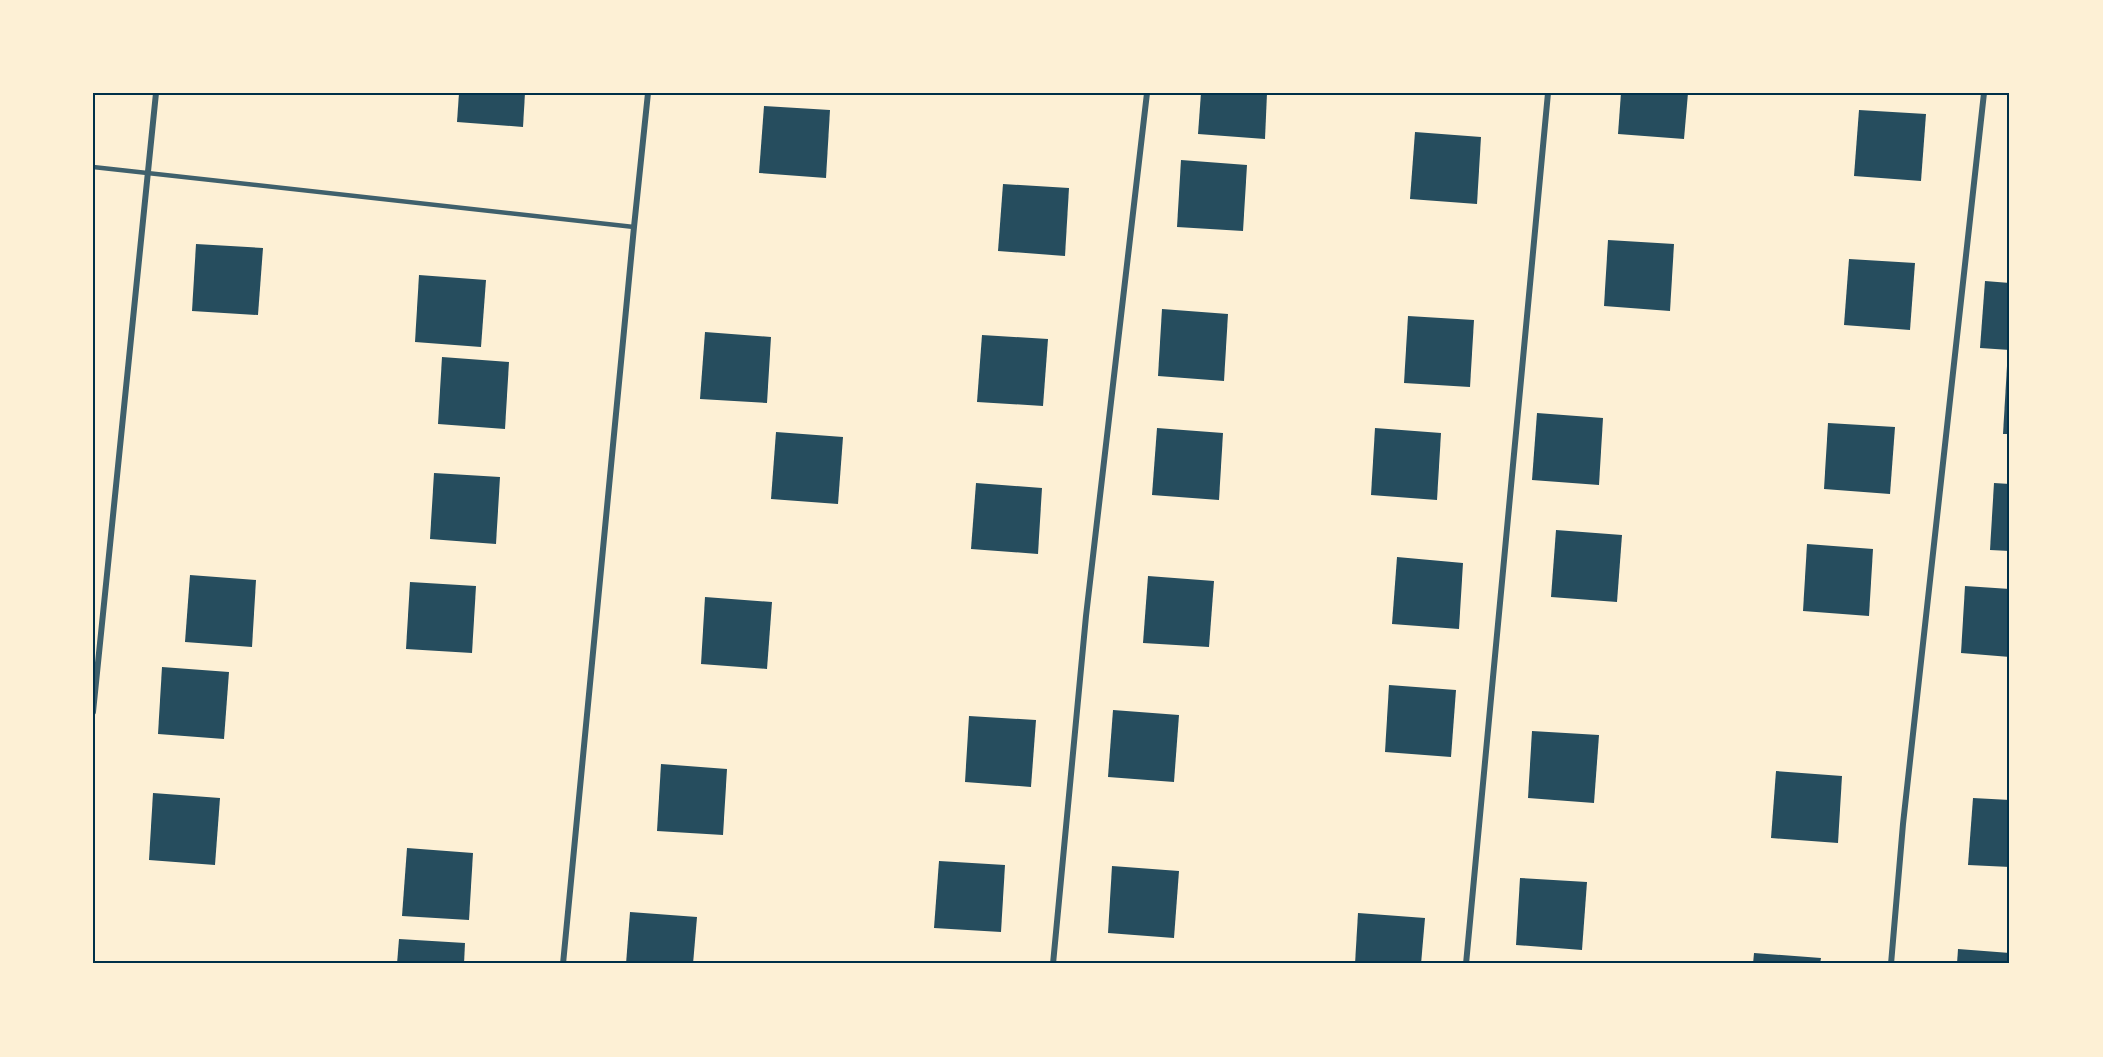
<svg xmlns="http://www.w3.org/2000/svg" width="2103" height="1057" font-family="Barlow,sans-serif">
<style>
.building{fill:#264d5e}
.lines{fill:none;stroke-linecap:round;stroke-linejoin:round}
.service{stroke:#3f606c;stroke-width:4.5}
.minor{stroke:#3f606c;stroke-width:6}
.neatline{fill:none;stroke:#003049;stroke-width:2}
</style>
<rect width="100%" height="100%" fill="#fdf0d5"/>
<g class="building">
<path d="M459 93H525L523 127 457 122Z"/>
<path d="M1201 93H1267L1265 139 1198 134Z"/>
<path d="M1621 93H1688L1684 139 1618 134Z"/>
<path d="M764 106 830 110 826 178 759 173Z"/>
<path d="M1859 110 1926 114 1921 181 1854 176Z"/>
<path d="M1415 132 1481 137 1477 204 1410 199Z"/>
<path d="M1181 160 1247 165 1243 231 1177 227Z"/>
<path d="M1003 184 1069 188 1065 256 998 251Z"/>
<path d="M1608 240 1674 244 1670 311 1604 306Z"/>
<path d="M196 244 263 248 258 315 192 311Z"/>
<path d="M1849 259 1915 263 1910 330 1844 325Z"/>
<path d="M419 275 486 280 481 347 415 342Z"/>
<path d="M1985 281 2010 283V350L1980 348Z"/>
<path d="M1162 309 1228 314 1224 381 1158 376Z"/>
<path d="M1408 316 1474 320 1470 387 1404 383Z"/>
<path d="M705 332 771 337 767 403 700 399Z"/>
<path d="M982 335 1048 339 1043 406 977 402Z"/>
<path d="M442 357 509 362 505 429 438 424Z"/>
<path d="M2007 366 2010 367V434H2003Z"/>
<path d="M1537 413 1603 418 1599 485 1532 480Z"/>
<path d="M1828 423 1895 427 1890 494 1824 489Z"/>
<path d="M1157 428 1223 433 1219 500 1152 495Z"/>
<path d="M1375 428 1441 433 1437 500 1371 495Z"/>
<path d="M776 432 843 437 838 504 771 499Z"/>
<path d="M434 473 500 477 496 544 430 539Z"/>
<path d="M976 483 1042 488 1038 554 971 549Z"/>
<path d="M1994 483 2010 484V551L1990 550Z"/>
<path d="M1556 530 1622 535 1617 602 1551 597Z"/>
<path d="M1807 544 1873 549 1869 616 1803 611Z"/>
<path d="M1397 557 1463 563 1459 629 1392 624Z"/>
<path d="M190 575 256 580 252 647 185 642Z"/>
<path d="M1148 576 1214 581 1209 647 1143 643Z"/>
<path d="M410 582 476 586 472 653 406 649Z"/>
<path d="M1965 586 2010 589V657L1961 653Z"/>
<path d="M705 597 772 602 767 669 701 664Z"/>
<path d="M162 667 229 672 224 739 158 734Z"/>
<path d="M1389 685 1456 690 1451 757 1385 752Z"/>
<path d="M1113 710 1179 715 1174 782 1108 777Z"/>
<path d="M969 716 1036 720 1031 787 965 782Z"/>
<path d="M1532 731 1599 735 1594 803 1528 798Z"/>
<path d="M661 764 727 769 723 835 657 831Z"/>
<path d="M1776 771 1842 776 1838 843 1771 838Z"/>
<path d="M153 793 220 798 215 865 149 860Z"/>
<path d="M1973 798 2010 800V867L1968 865Z"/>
<path d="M407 848 473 853 469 920 402 916Z"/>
<path d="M939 861 1005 865 1001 932 934 928Z"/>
<path d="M1112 866 1179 871 1174 938 1108 933Z"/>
<path d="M1520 878 1587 882 1582 950 1516 945Z"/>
<path d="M630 912 697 917 693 964H626Z"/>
<path d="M1358 913 1425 918 1421 964H1355Z"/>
<path d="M399 939 465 943 464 964H397Z"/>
<path d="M1958 949 2010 953V964H1957Z"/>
<path d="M1754 953 1821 958 1820 964H1753Z"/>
</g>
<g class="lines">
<path class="service" d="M93 167 634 227"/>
<g class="minor">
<path d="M93 712 156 93"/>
<path d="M563 964 634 227 648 93"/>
<path d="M1053 964 1086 616 1147 93"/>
<path d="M1466 964 1548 93"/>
<path d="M1891 964 1903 824 1984 93"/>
</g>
</g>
<rect width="2103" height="1057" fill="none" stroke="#fdf0d5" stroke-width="189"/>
<rect x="94" y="94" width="1914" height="868" class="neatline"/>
</svg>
